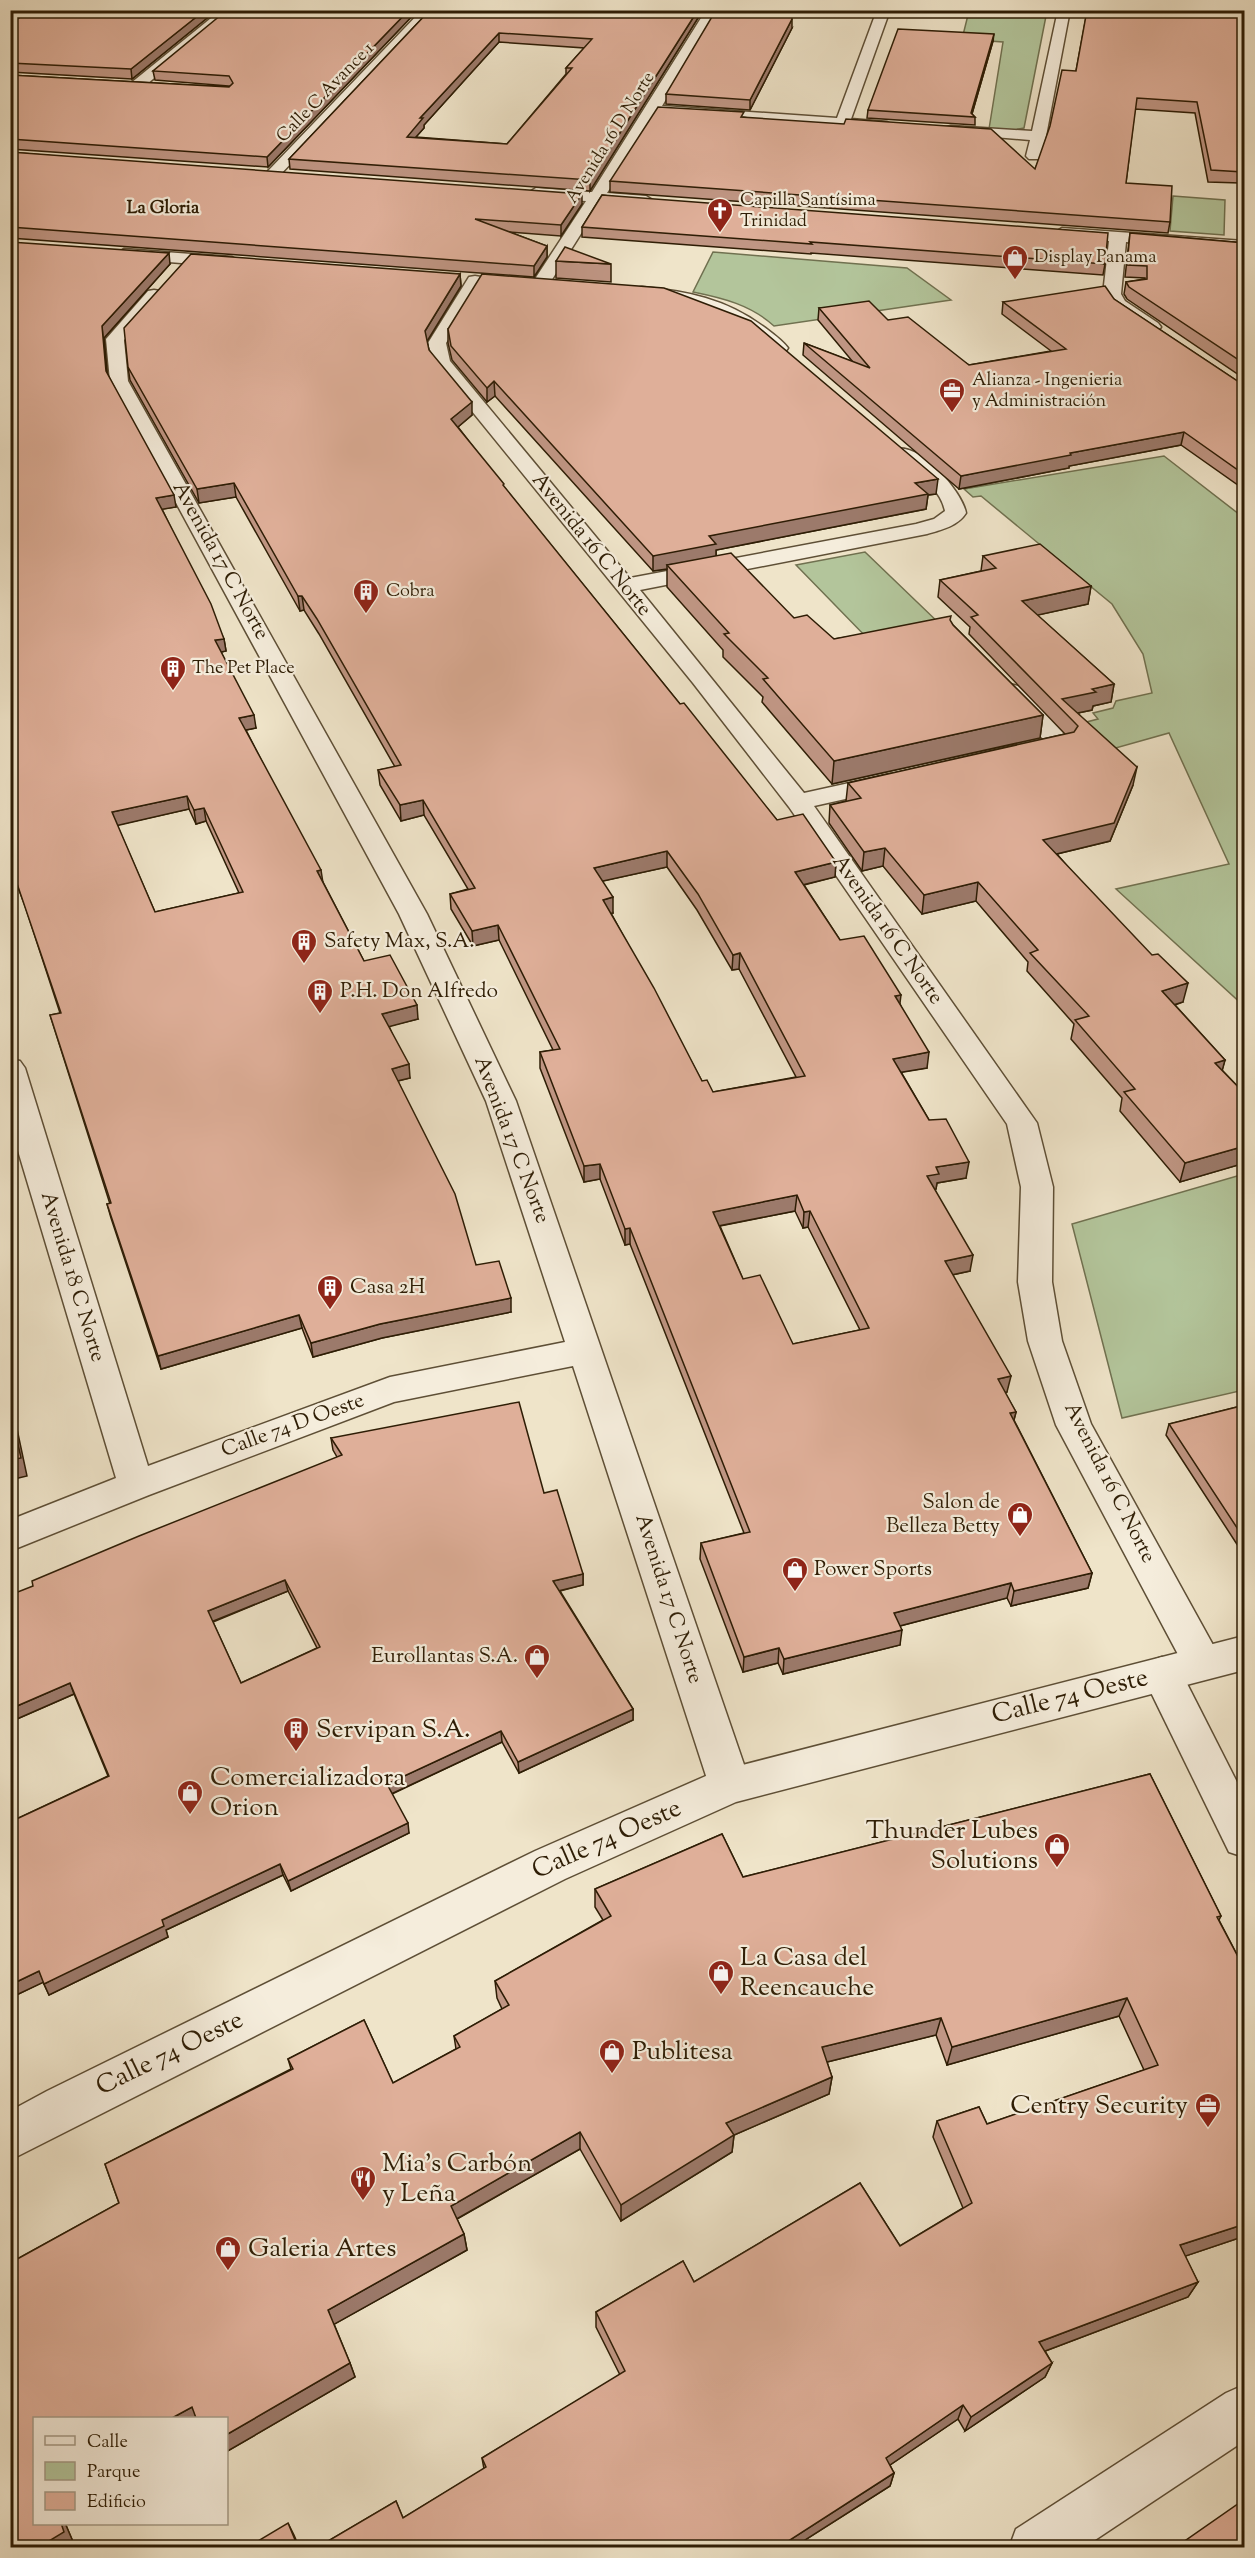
<svg xmlns="http://www.w3.org/2000/svg" width="1255" height="2558" font-family="'Sorts Mill Goudy',serif">
<style>
.green{fill:#b3c59b;stroke:#707150;stroke-width:1.5}
.lines{fill:none;stroke-linecap:round;stroke-linejoin:round}
.minor-casing{stroke:#5e4f36;stroke-width:3}
.tertiary-casing{stroke:#5e4f36;stroke-width:3}
.minor{fill:#f5eddc;fill-rule:evenodd}
.tertiary{fill:#f5eddc;fill-rule:evenodd}
.wall{fill:#c09684;stroke:#2e1d05;stroke-width:1.5;fill-rule:evenodd}
.shaded-wall{fill:#9c7a6b;stroke:#2e1d05;stroke-width:1.5}
.building{fill:#dfaf99;stroke:#2e1d05;stroke-width:1.5;fill-rule:evenodd}
.labels{text-anchor:middle;dominant-baseline:central;stroke-width:4.5;stroke-linejoin:round;paint-order:stroke}
.far-street-label{font-size:18px;fill:#2e1d05;stroke:#f5eddc}
.far-poi-label{font-size:18px;fill:#2e1d05;stroke:#f5eddc;text-anchor:start}
.far-neighbourhood-label{font-size:18px;font-weight:bold;fill:#2e1d05;stroke:#f5eddc}
.street-label{font-size:21px;fill:#2e1d05;stroke:#f5eddc}
.poi-label{font-size:21px;fill:#2e1d05;stroke:#f5eddc;text-anchor:start}
.near-street-label{font-size:26px;fill:#2e1d05;stroke:#f5eddc}
.near-poi-label{font-size:26px;fill:#2e1d05;stroke:#f5eddc;text-anchor:start}
</style>
<rect width="100%" height="100%" fill="#efe4c9"/>
<filter id="stains"><feTurbulence type="fractalNoise" baseFrequency=".00333" numOctaves="4"/><feColorMatrix values="0 0 0 0 .2 0 0 0 0 .09 0 0 0 0 .02 0 0 0 .5 -.17"/></filter>
<radialGradient id="worn" r=".72"><stop offset=".6" stop-color="#630" stop-opacity="0"/><stop offset="1" stop-color="#630" stop-opacity=".3"/></radialGradient>
<g class="green">
<path d="M957 11H1047L1024 128 1009 131 989 129 1003 42 962 39 969 11Z"/>
<path d="M1173 196 1225 200 1224 235 1170 231Z"/>
<path d="M713 252 907 268 951 300 774 326C751 305 723 298 693 292Z"/>
<path d="M1164 456 1244 518V1006L1116 889 1229 864 1169 733 1098 753 1071 726 1098 719 1093 713 1113 708 1116 701 1152 693 1143 654 1112 604 981 496 973 497 964 489Z"/>
<path d="M865 552 942 626 871 642 796 565Z"/>
<path d="M1244 1174V1390L1122 1418 1072 1224Z"/>
</g>
<g class="lines">
<defs>
<g id="minor">
<path d="M221 10H236L141 89H131L129 86 131 83Z"/>
<path d="M422 10H436L278 177H268L265 174 268 171Z"/>
<path d="M706 10H719L662 106 837 118 877 10H890L851 119 887 122 894 126 887 130 657 115 607 193 646 196 654 201 652 204 601 202 546 289H534L531 285 586 201 536 198 528 193 536 188 592 192Z"/>
<path d="M1058 10H1070L1046 136 1039 159H1029L1026 156 1030 140 946 133 944 130 946 127 951 126 1032 131Z"/>
<path d="M1062 228 1244 241V251L1126 242 1121 294 1125 301 1158 323 1161 327 1158 331H1146L1113 309 1103 294 1109 241 1056 236 1054 233Z"/>
<path d="M124 249 232 257 240 262 232 267 118 258 116 254Z"/>
<path d="M475 276 481 277 484 281 446 343 450 361 630 578 916 524 934 519 945 511C940 486 914 472 896 457L893 453 896 449C920 443 962 491 966 513 958 526 941 530 927 534L640 590 804 793 890 774 899 777 903 782 899 787 814 806 1037 1123 1053 1187 1052 1282 1062 1341 1091 1424 1223 1663 1217 1675 1203 1680 1189 1675 1056 1425 1028 1341 1018 1282 1021 1187 1007 1124 789 807 693 683 432 362 428 343 469 277Z"/>
<path d="M642 287C687 291 726 299 764 327 772 333 782 340 788 348L785 352C768 356 752 334 739 325 699 299 677 306 636 296L633 292 636 288Z"/>
<path d="M154 290 160 291 163 295 124 340 128 381 427 914 516 1101 751 1785 745 1798 730 1803 715 1798 709 1785 573 1366 394 1402 149 1495 10 1551V1520L116 1478 10 1124V1059L20 1061 25 1068 148 1466 390 1377 565 1342 486 1101 399 914 110 381 106 339 148 291Z"/>
<path d="M1010 684 1018 686 1070 738 1073 743 1070 748 1028 758 1019 756 1016 751 1019 746 1044 740 998 691 1002 686Z"/>
<path d="M1162 1657 1176 1662 1244 1796V1857L1229 1852 1142 1674 1148 1662Z"/>
<path d="M1244 2385V2441L1083 2548H1009L1016 2529 1226 2393Z"/>
</g>
<path id="tertiary" d="M1244 1636V1670L736 1802 565 1879 10 2160V2111L47 2091 535 1851 715 1772Z"/>
</defs>
<use href="#minor" class="minor-casing"/>
<use href="#tertiary" class="tertiary-casing"/>
<use href="#minor" class="minor"/>
<use href="#tertiary" class="tertiary"/>
</g>
<g class="wall">
<path d="M217 10 132 79 10 72V24Z"/>
<path d="M418 10 268 167 10 149V75L229 87 230 86 155 80 153 71Z"/>
<path d="M430 10H703L590 191 290 169 289 159ZM499 42 584 48 566 68V74L507 144 416 137 424 128V125Z"/>
<path d="M1082 10H1245V206L1240 183 1208 182 1195 113 1135 109 1126 183 1170 222 1168 233 610 192V181L743 117 1035 169 1076 71 1087 12H1081Z"/>
<path d="M792 28 750 110 666 104V94Z"/>
<path d="M993 41 972 114 975 117V125L867 118 868 110Z"/>
<path d="M10 152 582 204 561 236 509 232 547 246V257L534 277 10 238Z"/>
<path d="M602 195 1105 264 1103 275 811 253V254L582 237V227Z"/>
<path d="M1130 233 1245 243V379L1127 299 1124 294 1126 282 1145 279V278L1125 277Z"/>
<path d="M10 242 170 264 104 338 107 373 176 507 162 509 224 639 226 651 221 652 256 728 246 730 322 880 364 961 418 1019 389 1026 410 1078 398 1081 476 1265 511 1312 382 1338 313 1357 302 1328 161 1369 111 1218 107 1204H110L50 1015 60 1013 25 906 10 866ZM189 809 196 824 206 821 239 893 155 912 117 825Z"/>
<path d="M556 261 611 264V282L556 278Z"/>
<path d="M460 274 461 286 427 341 429 350 472 415 458 427 504 487 680 704 777 820 836 862 835 877 804 885 840 940 900 1004 927 1068 901 1072 929 1120 966 1178 937 1183 936 1189 935 1190 970 1271 952 1275 1007 1392 1005 1393 1016 1412 1014 1420 1092 1573 1088 1588 1011 1606 1007 1598 900 1626V1645L783 1674 778 1663 743 1672 700 1559 701 1543 744 1533 630 1244 625 1245 600 1179 584 1182 540 1068V1052L553 1050 499 940 473 946 451 909 450 894 468 889 424 815 401 821 380 785 378 770 395 767 319 634 304 610 300 611 236 497 199 503 130 380 128 367ZM667 867 697 910 732 970 739 969 796 1077 713 1092 702 1081 611 913H613L602 881ZM795 1211 803 1228 808 1227 860 1330 793 1344 743 1279 720 1226Z"/>
<path d="M1114 299 1239 382 1245 383V490L1181 445 1069 466V468L959 489 803 355 804 343 853 362 818 320 819 308 888 320 969 365 1051 351 1002 314 1003 302Z"/>
<path d="M448 329 936 494 928 495 926 509 716 550V556L794 618 834 639 950 621 953 625 1043 715 1040 738 832 784 762 702 763 697 723 657V650L667 587V569L653 571 495 396 487 402 452 360 448 343Z"/>
<path d="M983 556 1091 586 1088 604 1037 615 1114 684 1111 702 1093 706 1092 710 1078 713 1133 785 1110 841 1057 854 1183 1002 1175 1005 1225 1060 1222 1070 1245 1094V1163L1180 1182 1120 1111 1122 1098 1071 1039 1074 1024 1027 971 1028 962 976 901 922 914 883 866 862 871 829 823 830 805 846 801 848 783 1065 734 969 634 970 627 938 597 940 580 981 571Z"/>
<path d="M1245 1405V1551L1242 1552 1166 1435 1169 1424Z"/>
<path d="M331 1438 544 1493 583 1574V1585L560 1591 633 1709V1720L519 1773 502 1742 392 1794 409 1833 291 1891 283 1875 166 1930 168 1937 49 1995 43 1982 10 1998V1822L108 1776 74 1694 10 1722 337 1457 333 1450ZM288 1591 317 1648 241 1683 213 1622Z"/>
<path d="M1150 1774 1221 1916 1219 1920 1245 1970V2236L1185 2256 1198 2282 1188 2297 1045 2351 1052 2363 1045 2377 965 2431 958 2419 890 2465 894 2473 890 2486 794 2547H318L396 2501 403 2518 484 2469 482 2458 620 2375 596 2327V2312L683 2261 694 2282 860 2183 900 2246 963 2208 933 2137 937 2121 979 2107 987 2124 1144 2070 1119 2016 947 2065 936 2035 827 2062 832 2077 829 2094 734 2135 732 2152 621 2221 580 2149 457 2219 464 2234 467 2250 334 2324 350 2363 355 2377 226 2452V2418H34V2523H65L74 2544 68 2547H10V2263L119 2203 105 2164 291 2069 288 2059 364 2020 393 2083 456 2049 454 2036 502 2009 497 1998 495 1981 603 1920 595 1907V1889L722 1834 743 1877Z"/>
</g>
<g class="shaded-wall">
<path d="M10 10H22L10 19Z"/>
<path d="M205 10H217L132 79 131 69Z"/>
<path d="M409 10H418L268 167 267 157Z"/>
<path d="M698 10H703L590 191V180Z"/>
<path d="M792 19V28L750 110V100Z"/>
<path d="M499 33V42L424 125V128L407 147V137L420 118Z"/>
<path d="M994 34 993 41 971 117V113Z"/>
<path d="M582 194V204L561 236V225Z"/>
<path d="M547 246V257L534 277V266Z"/>
<path d="M169 253 170 264 104 338 108 382 106 371 102 326Z"/>
<path d="M460 274 461 286 426 343 425 331Z"/>
<path d="M494 381 495 396 487 402V388Z"/>
<path d="M472 402V415L452 432 451 419Z"/>
<path d="M1184 432 1181 445 1069 466V468L959 489 961 476 1070 453Z"/>
<path d="M938 479 936 494 928 495 926 509 716 550V560L667 565V569L653 571V556L709 536 915 483Z"/>
<path d="M234 483 236 497 199 503 197 489Z"/>
<path d="M174 495 176 507 158 510 156 498Z"/>
<path d="M1091 586 1088 604 1020 619 1022 601Z"/>
<path d="M298 596H302L304 610 300 611Z"/>
<path d="M224 639 226 651 217 653 215 640Z"/>
<path d="M1114 684 1111 702 1093 706 1092 710 1068 715 1062 699 1092 689Z"/>
<path d="M254 715 256 728 241 731 239 718Z"/>
<path d="M1043 715 1040 738 832 784 834 761Z"/>
<path d="M1137 767 1133 785 1110 841 1040 858 1043 840Z"/>
<path d="M187 796 189 809 115 826 112 812Z"/>
<path d="M423 800 424 815 401 821 400 805Z"/>
<path d="M204 808 206 821 196 824 194 810Z"/>
<path d="M885 848 883 866 862 871 864 852Z"/>
<path d="M667 851V867L594 883V868Z"/>
<path d="M836 862 835 877 794 887 795 872Z"/>
<path d="M321 870 323 883 317 871Z"/>
<path d="M978 882 976 901 922 914 924 895Z"/>
<path d="M613 897V913L603 915V900Z"/>
<path d="M498 925 499 940 473 946 472 931Z"/>
<path d="M740 953 739 969 732 970 733 955Z"/>
<path d="M1188 983 1183 1002 1157 1010 1162 991Z"/>
<path d="M901 995 899 1011 895 996Z"/>
<path d="M417 1005 418 1019 384 1028 382 1014Z"/>
<path d="M929 1052 927 1068 891 1074 893 1059Z"/>
<path d="M1225 1060 1220 1079 1215 1063Z"/>
<path d="M409 1064 410 1078 393 1082 392 1069Z"/>
<path d="M1245 1146V1163L1180 1182 1185 1163Z"/>
<path d="M969 1162 966 1178 937 1183 936 1189 924 1191 927 1176 936 1167Z"/>
<path d="M600 1164V1179L584 1182V1166Z"/>
<path d="M797 1195 795 1211 713 1227V1212Z"/>
<path d="M810 1211 808 1227 803 1228 804 1212Z"/>
<path d="M630 1228V1244L625 1245V1229Z"/>
<path d="M973 1255 970 1271 942 1277 945 1261Z"/>
<path d="M511 1298V1312L382 1338 313 1357 311 1343 380 1324Z"/>
<path d="M299 1315 302 1328 161 1369 158 1356Z"/>
<path d="M1011 1376 1007 1392 995 1395 998 1379Z"/>
<path d="M10 1396 27 1476 10 1480Z"/>
<path d="M1016 1412 1012 1427 1010 1413Z"/>
<path d="M1092 1573 1088 1588 1011 1606 1014 1591Z"/>
<path d="M583 1574V1585L554 1592 553 1581Z"/>
<path d="M285 1580 288 1591 211 1622 208 1611Z"/>
<path d="M1011 1583 1007 1598 892 1628 894 1613Z"/>
<path d="M902 1630 900 1645 783 1674 784 1659Z"/>
<path d="M779 1648 778 1663 743 1672 744 1657Z"/>
<path d="M70 1683 74 1694 10 1722V1709Z"/>
<path d="M633 1709V1720L519 1773 518 1762Z"/>
<path d="M501 1731 502 1742 389 1795 387 1784Z"/>
<path d="M408 1823 409 1833 291 1891 288 1881Z"/>
<path d="M280 1864 283 1875 166 1930 168 1937 49 1995 44 1984 162 1920Z"/>
<path d="M39 1971 44 1982 10 1998V1985Z"/>
<path d="M1127 1998 1119 2016 947 2065 952 2047Z"/>
<path d="M941 2018 936 2035 819 2064 822 2047Z"/>
<path d="M832 2077 829 2094 734 2135 732 2152 621 2221V2205L726 2123Z"/>
<path d="M580 2132V2149L453 2221 451 2206Z"/>
<path d="M1245 2224V2236L1171 2261 1180 2245Z"/>
<path d="M464 2234 467 2250 333 2325 328 2310Z"/>
<path d="M1198 2282 1188 2297 1032 2356 1039 2342Z"/>
<path d="M350 2363 355 2377 226 2452V2435Z"/>
<path d="M1052 2363 1045 2377 965 2431 971 2417Z"/>
<path d="M963 2405 958 2419 881 2471 886 2458Z"/>
<path d="M192 2407 198 2418H172Z"/>
<path d="M894 2473 890 2486 794 2547H779Z"/>
<path d="M61 2523H65L74 2544 68 2547H39Z"/>
<path d="M288 2523 294 2535 299 2547H298Z"/>
</g>
<g class="building">
<path d="M31 10H205L131 69 10 63V24Z"/>
<path d="M227 10H409L267 157 10 139V75L229 87 233 83 229 76 153 71Z"/>
<path d="M430 10H698L590 180 289 159ZM499 33 592 39 566 68H572L507 144 407 137 423 118H420Z"/>
<path d="M716 10H792V19L750 100 666 94Z"/>
<path d="M1087 10H1245V181L1243 172 1211 170 1197 102 1137 98 1126 183 1172 186 1170 222 610 181 658 107 744 112 741 117 844 124 846 119 991 129 1035 169 1050 126 1062 70 1076 71Z"/>
<path d="M898 29 994 34 971 113 975 117 868 110Z"/>
<path d="M10 152 582 194 561 225 475 219 547 246 534 266 10 227Z"/>
<path d="M602 195 1108 233 1105 264 810 242 812 244 582 227Z"/>
<path d="M1130 233 1245 243V364L1129 287 1126 282 1147 279V266L1127 265Z"/>
<path d="M10 242 169 253 102 326 106 371 174 495 156 498 211 604 224 639 215 640 254 715 239 718 321 870 317 871 364 961 390 955 417 1005 382 1014 409 1064 392 1069 455 1194 476 1265 499 1261 511 1298 380 1324 311 1343 299 1315 158 1356 107 1204 111 1203 50 1015 61 1013 10 863ZM187 796 194 810 204 808 243 892 155 912 112 812Z"/>
<path d="M565 247 611 264 556 261Z"/>
<path d="M191 254 460 274 425 331 429 350 472 402 451 419 504 484 503 485 680 704 684 703 777 820 803 814 836 862 795 872 840 940 864 936 901 995 895 996 929 1052 893 1059 929 1120 946 1119 969 1162 936 1167 939 1174 927 1176 973 1255 945 1261 1011 1376 998 1379 1016 1412 1010 1413 1092 1573 1014 1591 1011 1583 894 1613 902 1630 784 1659 779 1648 744 1657 701 1543 750 1532 630 1228 625 1229 600 1164 584 1166 540 1052 560 1049 498 925 472 931 450 894 475 888 423 800 400 805 378 770 401 765 317 619 302 596H298L234 483 197 489 128 367 124 328ZM667 851 698 894 733 955 740 953 805 1076 713 1092 707 1080 702 1081 654 988 603 900 613 897 594 868ZM797 1195 804 1212 810 1211 869 1328 793 1344 760 1275 743 1279 713 1212Z"/>
<path d="M482 274 664 288 751 321 938 479 915 483 928 494 709 536 716 544 653 556 494 381 487 388 451 346 448 329Z"/>
<path d="M1105 286 1114 299 1239 382 1245 383V475L1184 432 1070 453 1071 455 961 476 804 343 870 368 819 308 869 301 888 320 908 317 969 365 1066 349 1003 302Z"/>
<path d="M1040 544 1091 586 1022 601 1114 684 1092 689 1096 692 1062 699 1137 767 1114 823 1043 840 1152 955 1158 954 1188 983 1162 991 1225 1060 1215 1063 1245 1094V1146L1185 1163 1124 1092 1135 1089 1075 1020 1089 1016 1030 953 1038 950 978 882 924 895 885 848 864 852 830 805 861 798 848 783 1074 732 1078 726 971 617 978 615 940 580 996 568 983 556Z"/>
<path d="M731 553 794 618 807 615 834 639 951 616 950 620 953 625 1043 715 834 761 763 679 768 678 724 634 729 633 667 565Z"/>
<path d="M519 1402 544 1493 557 1490 583 1574 553 1581 633 1709 518 1762 501 1731 387 1784 408 1823 288 1881 280 1864 162 1920 164 1926 44 1984 39 1971 10 1985V1822L109 1776 70 1683 10 1709V1595L33 1586 32 1581 139 1536 342 1455 331 1438ZM285 1580 320 1647 241 1683 208 1611Z"/>
<path d="M1245 1405V1540L1169 1424Z"/>
<path d="M10 1408 21 1458 10 1460Z"/>
<path d="M1150 1774 1221 1916 1217 1917 1245 1970V2224L1180 2245 1198 2282 1039 2342 1052 2363 971 2417 963 2405 886 2458 894 2473 779 2547H318L396 2501 403 2518 486 2467 482 2458 625 2371 596 2312 683 2261 694 2282 860 2183 900 2246 972 2203 937 2121 979 2107 987 2124 1158 2065 1127 1998 952 2047 941 2018 822 2047 832 2077 726 2123 734 2135 621 2205 580 2132 451 2206 464 2234 328 2310 350 2363 226 2435V2418H196L192 2407 172 2418H34V2523H61L64 2532 39 2547H10V2263L119 2203 105 2164 293 2069 288 2059 364 2020 393 2083 460 2047 454 2036 509 2005 495 1981 611 1916 595 1889 722 1834 743 1877Z"/>
<path d="M1245 2499V2547H1176Z"/>
<path d="M288 2523 298 2547H248Z"/>
</g>
<defs>
<symbol id="church-pin" viewBox="-11 -11 22 30"><path d="M0 17L-7.5 6A9.5 9.5 0 1 1 7.5 6Z" fill="#8f2418" stroke="#f5eddc"/><path d="M-1.2-6h2.4v3.5h3.3v2.4h-3.3V6h-2.4V-.1h-3.3v-2.4h3.3Z" fill="#fff"/></symbol>
<symbol id="shop-pin" viewBox="-11 -11 22 30"><path d="M0 17L-7.5 6A9.5 9.5 0 1 1 7.5 6Z" fill="#8f2418" stroke="#f5eddc"/><path d="M-5-2.5h2.3a2.7 3.5 0 0 1 5.4 0H5L5.5 6h-11ZM-1.5-2.5h3a1.5 2.3 0 0 0-3 0Z" fill="#fff"/></symbol>
<symbol id="office-pin" viewBox="-11 -11 22 30"><path d="M0 17L-7.5 6A9.5 9.5 0 1 1 7.5 6Z" fill="#8f2418" stroke="#f5eddc"/><path d="M-6-3h4V-5.5h4V-3h4V5H-6ZM-1-4.5V-3h2v-1.5ZM-6 0V1H6V0Z" fill="#fff"/></symbol>
<symbol id="building-pin" viewBox="-11 -11 22 30"><path d="M0 17L-7.5 6A9.5 9.5 0 1 1 7.5 6Z" fill="#8f2418" stroke="#f5eddc"/><path d="M-4-6H4V6H1V3H-1V6H-4ZM-2.5-4.3h1.7v1.8h-1.7ZM.8-4.3h1.7v1.8H.8ZM-2.5-1h1.7V.8h-1.7ZM.8-1h1.7V.8H.8Z" fill="#fff"/></symbol>
<symbol id="restaurant-pin" viewBox="-11 -11 22 30"><path d="M0 17L-7.5 6A9.5 9.5 0 1 1 7.5 6Z" fill="#8f2418" stroke="#f5eddc"/><path d="M-5-6h1v4h1v-4h1v4h1v-4h1v5L-1.5 .5V6h-2V.5L-5-1ZM5-6V6H3V1.5H1.5Q1.5-4 5-6Z" fill="#fff"/></symbol>
</defs>
<g fill-rule="evenodd">
<use href="#church-pin" x="705" y="196" width="30" height="40"/>
<use href="#shop-pin" x="1000" y="243" width="30" height="40"/>
<use href="#office-pin" x="937" y="376" width="30" height="40"/>
<use href="#building-pin" x="351" y="577" width="30" height="40"/>
<use href="#building-pin" x="158" y="654" width="30" height="40"/>
<use href="#building-pin" x="289" y="927" width="30" height="40"/>
<use href="#building-pin" x="305" y="977" width="30" height="40"/>
<use href="#building-pin" x="315" y="1273" width="30" height="40"/>
<use href="#shop-pin" x="1005" y="1500" width="30" height="40"/>
<use href="#shop-pin" x="780" y="1555" width="30" height="40"/>
<use href="#shop-pin" x="522" y="1642" width="30" height="40"/>
<use href="#building-pin" x="281" y="1715" width="30" height="40"/>
<use href="#shop-pin" x="175" y="1778" width="30" height="40"/>
<use href="#shop-pin" x="1042" y="1831" width="30" height="40"/>
<use href="#shop-pin" x="706" y="1958" width="30" height="40"/>
<use href="#shop-pin" x="597" y="2037" width="30" height="40"/>
<use href="#office-pin" x="1193" y="2091" width="30" height="40"/>
<use href="#restaurant-pin" x="348" y="2164" width="30" height="40"/>
<use href="#shop-pin" x="213" y="2234" width="30" height="40"/>
</g>
<g class="labels">
<g class="far-street-label">
<text transform="translate(326 93) rotate(-46)">Calle C Avance 1</text>
<text transform="translate(611 138) rotate(-58)">Avenida 16 D Norte</text>
</g>
<g class="far-poi-label">
<text x="740" y="201">Capilla Santísima<tspan x="740" dy="21">Trinidad</tspan></text>
<text x="1034" y="258">Display Panama</text>
<text x="972" y="381">Alianza - Ingenieria<tspan x="972" dy="21">y Administración</tspan></text>
<text x="386" y="592">Cobra</text>
<text x="192" y="669">The Pet Place</text>
</g>
<g class="far-neighbourhood-label">
<text x="163" y="209">La Gloria</text>
</g>
<g class="street-label">
<text transform="translate(591 545) rotate(51)">Avenida 16 C Norte</text>
<text transform="translate(220 561) rotate(61)">Avenida 17 C Norte</text>
<text transform="translate(887 930) rotate(55)">Avenida 16 C Norte</text>
<text transform="translate(511 1140) rotate(69)">Avenida 17 C Norte</text>
<text transform="translate(72 1277) rotate(73)">Avenida 18 C Norte</text>
<text transform="translate(293 1426) rotate(-20)">Calle 74 D Oeste</text>
<text transform="translate(1109 1483) rotate(63)">Avenida 16 C Norte</text>
<text transform="translate(668 1599) rotate(72)">Avenida 17 C Norte</text>
</g>
<g class="poi-label">
<text x="324" y="942">Safety Max, S.A.</text>
<text x="340" y="992">P.H. Don Alfredo</text>
<text x="350" y="1288">Casa 2H</text>
<text x="1000" y="1503" text-anchor="end">Salon de<tspan x="1000" dy="24">Belleza Betty</tspan></text>
<text x="814" y="1570">Power Sports</text>
<text x="518" y="1657" text-anchor="end">Eurollantas S.A.</text>
</g>
<g class="near-street-label">
<text transform="translate(1070 1697) rotate(-14)">Calle 74 Oeste</text>
<text transform="translate(607 1840) rotate(-24)">Calle 74 Oeste</text>
<text transform="translate(170 2054) rotate(-26)">Calle 74 Oeste</text>
</g>
<g class="near-poi-label">
<text x="316" y="1730">Servipan S.A.</text>
<text x="210" y="1778">Comercializadora<tspan x="210" dy="30">Orion</tspan></text>
<text x="1038" y="1831" text-anchor="end">Thunder Lubes<tspan x="1038" dy="30">Solutions</tspan></text>
<text x="740" y="1958">La Casa del<tspan x="740" dy="30">Reencauche</tspan></text>
<text x="632" y="2052">Publitesa</text>
<text x="1188" y="2106" text-anchor="end">Centry Security</text>
<text x="382" y="2164">Mia's Carbón<tspan x="382" dy="30">y Leña</tspan></text>
<text x="248" y="2249">Galeria Artes</text>
</g>
</g>
<rect width="1255" height="2558" fill="none" stroke="#efe4c9" stroke-width="36"/>
<rect x="12" y="12" width="1231" height="2534" fill="none" stroke="#2e1d05" stroke-width="3"/>
<rect x="18" y="18" width="1219" height="2522" fill="none" stroke="#2e1d05" stroke-width="1.5"/>
<rect x="33" y="2417" width="195" height="108" fill="#f5eddc" stroke="#a59a86" stroke-width="1.5"/>
<rect x="45" y="2436" width="30" height="9" fill="#f5eddc" stroke="#a59a86" stroke-width="1.5"/>
<text x="87" y="2447" font-size="18" fill="#2e1d05">Calle</text>
<rect x="45" y="2462" width="30" height="18" fill="#b3c59b" stroke="#a59a86" stroke-width="1.5"/>
<text x="87" y="2477" font-size="18" fill="#2e1d05">Parque</text>
<rect x="45" y="2492" width="30" height="18" fill="#dfaf99" stroke="#a59a86" stroke-width="1.5"/>
<text x="87" y="2507" font-size="18" fill="#2e1d05">Edificio</text>
<rect width="100%" height="100%" filter="url(#stains)"/>
<rect width="100%" height="100%" fill="url(#worn)"/>
</svg>
